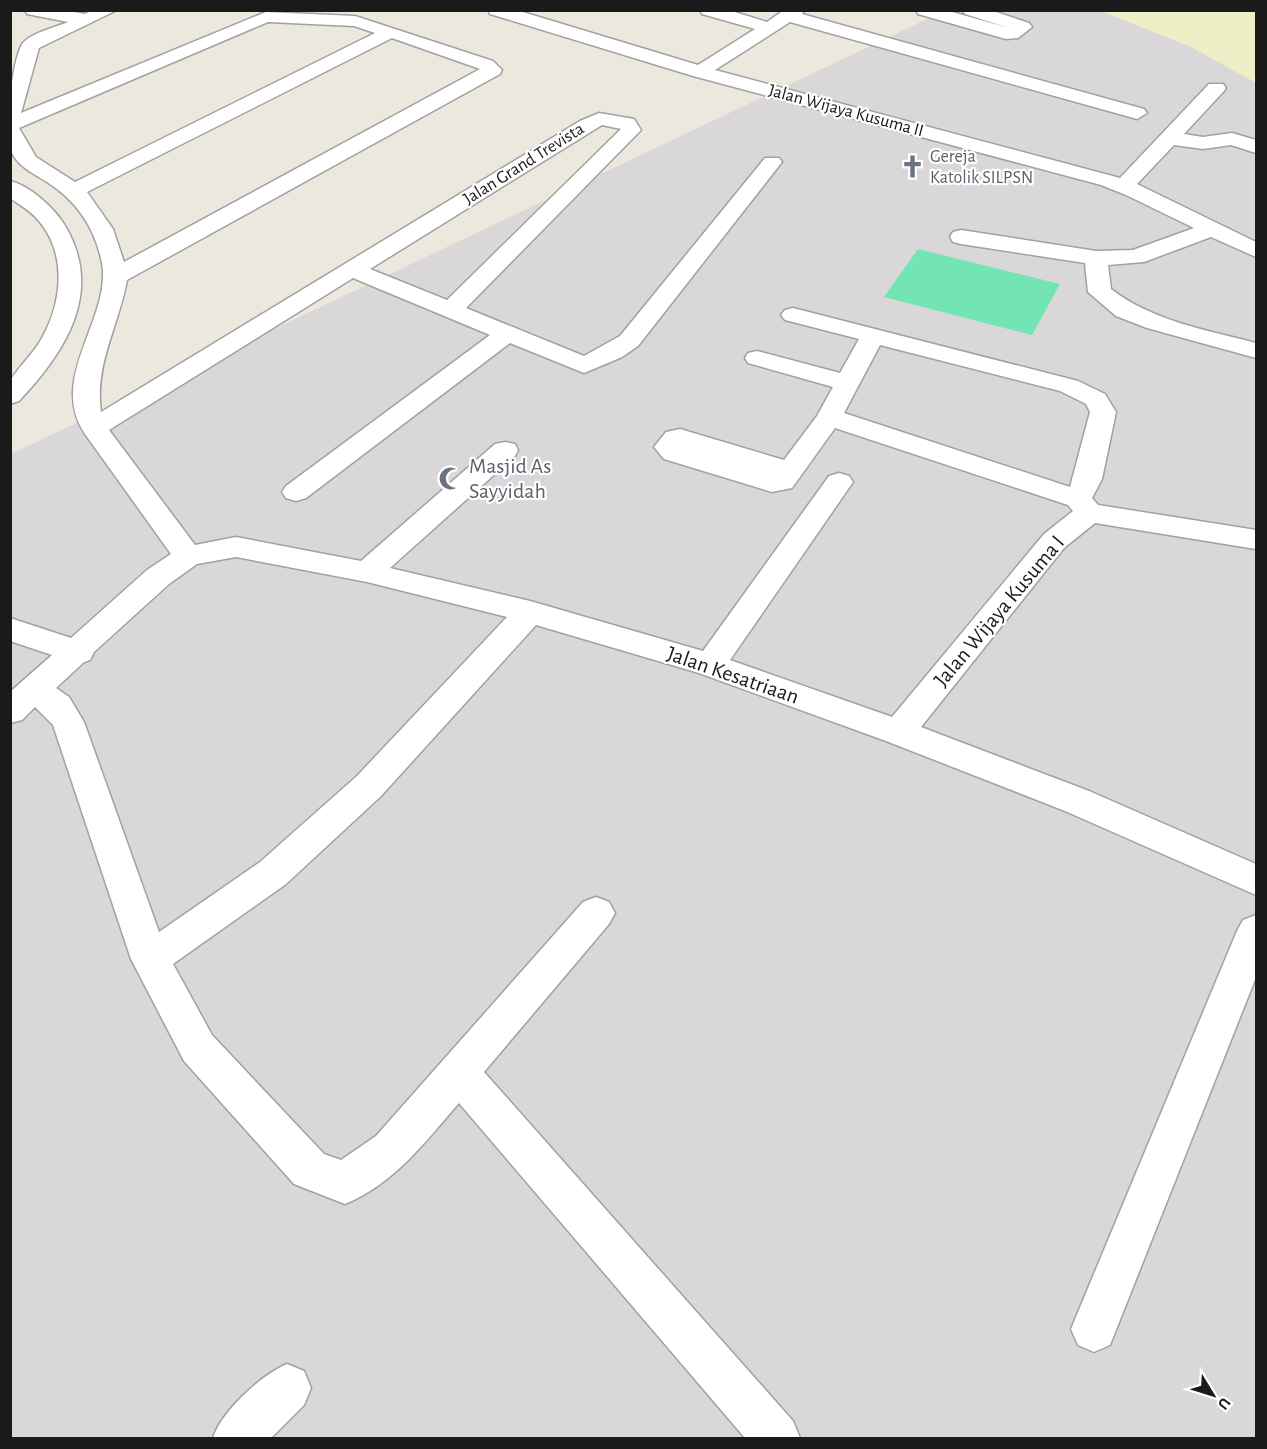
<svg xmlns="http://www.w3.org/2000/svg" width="1267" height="1449" font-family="'Alegreya Sans',sans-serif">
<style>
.residential{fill:#d9d7d7}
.farmland{fill:#eeefc7}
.pitch{fill:#73e5b5}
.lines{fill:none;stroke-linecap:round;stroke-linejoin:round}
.minor-casing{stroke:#a1a1a1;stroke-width:3}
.minor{fill:#fff;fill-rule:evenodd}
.labels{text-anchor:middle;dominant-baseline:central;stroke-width:4.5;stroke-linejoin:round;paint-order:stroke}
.far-street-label{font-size:18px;fill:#1a1a1a;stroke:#fff}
.far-worship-label{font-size:18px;fill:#5b616d;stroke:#fff;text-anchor:start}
.worship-label{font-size:22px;fill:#5b616d;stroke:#fff;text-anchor:start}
.street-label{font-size:22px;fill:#1a1a1a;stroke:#fff}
</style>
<rect width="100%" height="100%" fill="#ede8de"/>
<path class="residential" d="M944 11H1256V1438H11V454Z"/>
<path class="farmland" d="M1101 11H1256V83L1191 47Z"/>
<path class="pitch" d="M918 249 1060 284 1032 335 884 297Z"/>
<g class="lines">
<defs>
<g id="minor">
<path d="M25 10H63L85 14 93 10H117L39 48 21 113 266 12 355 16 493 61 502 70 500 74 127 280C119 325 94 365 101 412L580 121 599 113 634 119 641 130 466 308 584 356 620 336 765 158H779L782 162 638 346 622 357 584 373 510 343 306 498 296 501 286 498 282 492 286 486 490 335 353 278 109 430 195 545 236 537 361 561 495 444 505 442 515 444 518 450 515 456 390 568 530 601 703 651 829 476 839 473 849 476 853 482 730 660 892 717 1044 534 1073 511 1068 505 835 428 792 488 772 492 664 459 654 447 666 432 680 429 784 460 817 416 833 387 748 363 745 358 748 353 757 351 840 373 859 339 785 320 781 315 785 310 793 308 1078 381 1105 394 1116 412 1102 479 1092 498 1098 505 1256 530V549L1095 523 1064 548 921 727 1089 791 1256 864V895L1065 811 886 741 699 673 536 625 381 796 286 884 173 964 212 1035 324 1154 341 1160 376 1136 583 902 596 897 609 902 615 913 609 924 484 1072 793 1421 800 1438H745L459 1103C425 1142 394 1184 345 1204L294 1184 184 1061 131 959 53 725 35 707 22 720 10 723V692L52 655 10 641V618L71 638 147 570 171 554 85 434C47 378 112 318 102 263 95 228 77 201 47 182 36 175 23 169 15 158 3 144 11 59 23 43 31 33 56 27 68 22L27 14ZM268 22 354 26 375 33 75 182 36 157 19 128ZM392 38 480 69 124 262 113 229 87 192ZM602 125 621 129 447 300 370 269ZM880 345 1060 391 1086 404 1090 412 1070 487 844 413ZM236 557 367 582 507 617 357 776 260 862 159 932 84 722 69 697 56 688 84 662 90 660 94 652 169 584 197 564Z"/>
<path d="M488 10H516L698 65 755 29 702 14 700 10H728L767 22 784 10H805L802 14 1144 109 1147 113 1137 119 1130 117 790 22 715 70 1120 178 1209 84H1223L1226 88 1223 92 1184 134 1203 137 1232 133 1256 140V153L1231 145 1203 149 1174 145 1137 184 1256 242V257L1211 237 1144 262 1108 265 1111 289C1152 321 1207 330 1256 343V358L1147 328 1116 316 1088 292 1085 263 961 244 953 242 950 237 953 232 961 230 1096 251 1133 250 1194 228 1126 195 1101 185 693 76 490 14Z"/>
<path d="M916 10H945L1009 28 965 14 963 10H990L1029 23 1032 27 1018 38 1006 39 918 14Z"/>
<path d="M10 181C30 186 53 207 64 224 105 291 66 351 19 401L10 404C10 397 8 386 11 380 14 373 33 353 39 343 61 307 69 257 39 221 32 212 20 205 10 198Z"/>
<path d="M1256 915V977L1110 1345 1094 1352 1078 1345 1071 1329 1237 931 1243 920Z"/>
<path d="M287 1364 304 1371 311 1388 304 1405 271 1438H213C221 1412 261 1375 287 1364Z"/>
</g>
</defs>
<use href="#minor" class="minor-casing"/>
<use href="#minor" class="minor"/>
</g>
<defs>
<symbol id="church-bare" viewBox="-9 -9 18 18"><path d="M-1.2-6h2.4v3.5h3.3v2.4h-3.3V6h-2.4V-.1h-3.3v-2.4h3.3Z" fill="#6b7280" stroke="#fff" stroke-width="2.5" paint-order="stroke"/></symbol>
<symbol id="mosque-bare" viewBox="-9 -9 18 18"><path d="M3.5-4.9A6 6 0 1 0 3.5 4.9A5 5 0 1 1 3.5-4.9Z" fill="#6b7280" stroke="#fff" stroke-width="2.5" paint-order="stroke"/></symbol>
</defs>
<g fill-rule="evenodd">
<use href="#church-bare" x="896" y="150" width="33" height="33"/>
<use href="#mosque-bare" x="434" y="462" width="33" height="33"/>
</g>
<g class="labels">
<g class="far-street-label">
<text transform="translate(846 111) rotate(15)">Jalan Wijaya Kusuma II</text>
<text transform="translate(524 164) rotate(-32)">Jalan Grand Trevista</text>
</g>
<g class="far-worship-label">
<text x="930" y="157">Gereja<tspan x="930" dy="21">Katolik SILPSN</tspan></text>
</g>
<g class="worship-label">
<text x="469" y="466">Masjid As<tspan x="469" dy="25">Sayyidah</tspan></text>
</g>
<g class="street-label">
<text transform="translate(999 611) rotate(-50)">Jalan Wijaya Kusuma I</text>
<text transform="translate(733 675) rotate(19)">Jalan Kesatriaan</text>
</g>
</g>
<rect width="1267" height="1449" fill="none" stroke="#1a1a1a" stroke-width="24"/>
<g transform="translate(1213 1395) rotate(128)" stroke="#ffffff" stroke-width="4.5" paint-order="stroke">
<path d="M0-4.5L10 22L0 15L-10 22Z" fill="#1a1a1a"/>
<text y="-9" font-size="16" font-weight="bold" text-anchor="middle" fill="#1a1a1a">U</text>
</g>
</svg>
